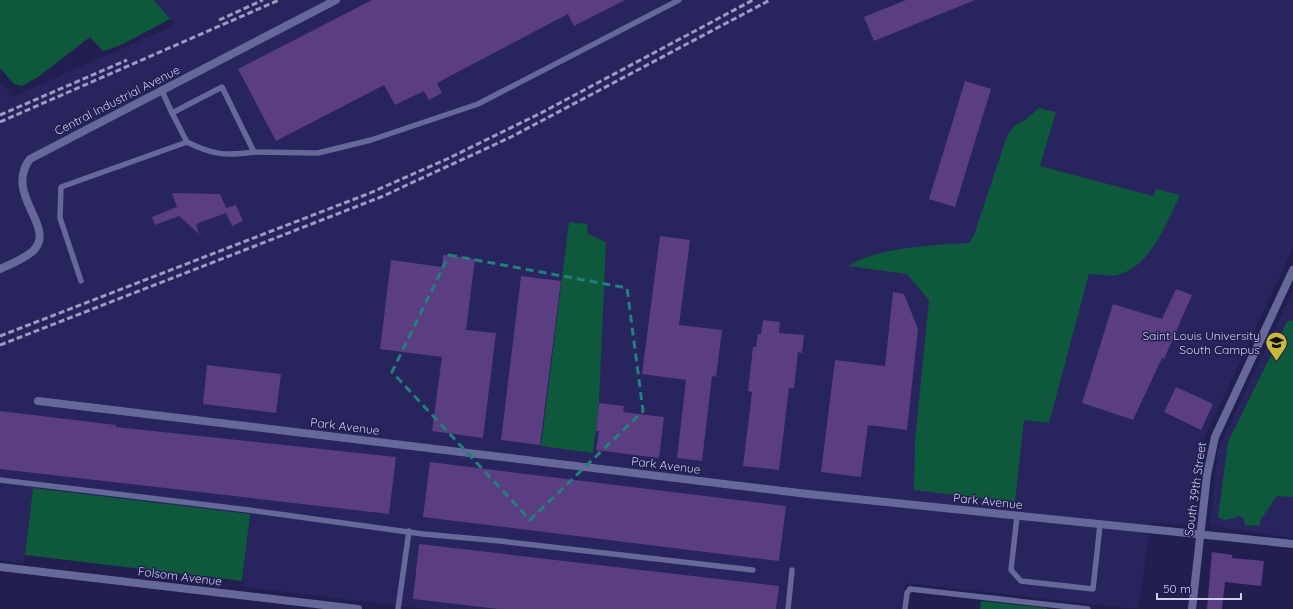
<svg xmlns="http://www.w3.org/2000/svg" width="1293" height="609" font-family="Quicksand,sans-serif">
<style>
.built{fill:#28245d}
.green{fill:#0e583c}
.building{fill:#5b3d81}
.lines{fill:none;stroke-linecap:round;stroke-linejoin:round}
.service{stroke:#66689a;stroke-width:5.5}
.minor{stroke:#66689a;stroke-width:8}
.tertiary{stroke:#66689a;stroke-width:8}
.rail{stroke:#9b9cc0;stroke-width:3;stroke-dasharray:6 3;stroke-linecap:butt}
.marked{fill:none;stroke:#227f7b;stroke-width:3;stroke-dasharray:8 5;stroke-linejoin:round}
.labels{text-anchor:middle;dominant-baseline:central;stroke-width:3;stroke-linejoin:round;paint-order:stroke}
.street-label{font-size:12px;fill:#cdd0ef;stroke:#221f50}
.poi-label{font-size:12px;fill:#cdd0ef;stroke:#221f50;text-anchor:end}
</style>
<rect width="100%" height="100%" fill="#221f50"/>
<g class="built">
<path d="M154 0H1293V248L1204 439 1190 522 1185 525 1151 522 1138 609 905 583 902 609H426L242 587 250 514 33 488 24 563 0 560V81L12 97 175 25Z"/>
<path d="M1293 290V538L1212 526 1210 522 1218 449Z"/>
</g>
<g class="green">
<path d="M0 0H154L170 19 119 46 103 51 90 37 38 77 22 86 14 84 0 68Z"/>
<path d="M1039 108 1056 112 1040 166 1153 196 1156 189 1180 195C1167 222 1150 268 1117 275 1109 277 1098 274 1089 274L1049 423 1024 420 1015 502 914 490 915 440 929 300 907 274 848 266C878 247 934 245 969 243L974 235 1007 136 1014 126 1024 121Z"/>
<path d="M569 222 587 224 588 234 606 242 599 403 593 453 541 446Z"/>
<path d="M1288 320 1293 321V497L1277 496 1261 519 1259 526 1245 525 1243 517 1236 516V518L1224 520 1218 517 1228 442Z"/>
<path d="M33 488 250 514 242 581 25 555Z"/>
<path d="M981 601 1047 608V609H980Z"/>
</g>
<g class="building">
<path d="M372 0H625L574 26 568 14 437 83 442 93 429 100 424 91 395 105 384 85 276 141 238 69Z"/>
<path d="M906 0H975L874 41 864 17Z"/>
<path d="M965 81 991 89 955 207 929 199Z"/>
<path d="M172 193 220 194 226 208 236 205 243 221 232 226 226 213 196 224 199 234 179 216 155 225 152 217 177 207Z"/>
<path d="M660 236 690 240 679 325 722 330 716 377 712 376 702 461 677 458 686 380 642 374Z"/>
<path d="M443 255 475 259 466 330 496 333 483 438 432 431 442 357 380 349 391 260 442 267Z"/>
<path d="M521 276 561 281 540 445 501 440Z"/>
<path d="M1176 289 1192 295 1164 359 1162 358 1133 420 1082 403 1113 304 1162 319Z"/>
<path d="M893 292 904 294 918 329 907 430 868 425 861 477 821 472 835 360 885 366Z"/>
<path d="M763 320 780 322 779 333 804 335 802 353 798 352 794 388H789L779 470 743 466 752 392 748 391 753 347H756L758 334H761Z"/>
<path d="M207 365 281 374 276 413 203 404Z"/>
<path d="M1176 387 1213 404 1201 430 1164 412Z"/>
<path d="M599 403 624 406 623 412 664 417 659 458 596 450 599 431H596Z"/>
<path d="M0 411 116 425V427L396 457 389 514 0 469Z"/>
<path d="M430 462 786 506 779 561 423 517Z"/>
<path d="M419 544 779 586 776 609H498L413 599Z"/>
<path d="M1212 552 1232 555V558L1264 561 1261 586 1225 582 1222 609H1207Z"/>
</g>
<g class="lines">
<g class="service">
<path d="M162 91 172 113 222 87 254 152 318 153 371 140 478 104 679 0"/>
<path d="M187 142C213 155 226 156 254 152"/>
<path d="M81 281 60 218 61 187 187 142 172 113"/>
<path d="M0 480 249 510 423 534 500 541 753 570"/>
<path d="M1017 516 1011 570 1021 581 1093 589 1100 525"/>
<path d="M398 609 409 531"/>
<path d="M788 609 792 570"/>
<path d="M905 609 907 593 910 589 1088 609"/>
</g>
<g class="minor">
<path d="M0 269C11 264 24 259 33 251 58 227 3 195 30 159L336 0"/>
<path d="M38 401 808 494 1293 544"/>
<path d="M0 567 358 609"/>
</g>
<path class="tertiary" d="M1192 609 1207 475 1215 437 1293 270"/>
<g class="rail">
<path d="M219 20 263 0"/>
<path d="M0 115 127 60"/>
<path d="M0 122 279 0"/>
<path d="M0 336 370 193 447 159 541 113 753 0"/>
<path d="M0 345 381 197 511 137 770 0"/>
</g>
</g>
<path class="marked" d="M449 255 627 288 643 411 530 520 392 372Z"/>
<defs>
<symbol id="university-pin" viewBox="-11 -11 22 30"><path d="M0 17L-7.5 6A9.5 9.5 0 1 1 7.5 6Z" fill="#caba3a" stroke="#221f50"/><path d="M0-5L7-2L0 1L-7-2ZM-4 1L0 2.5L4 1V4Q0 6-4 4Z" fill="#111"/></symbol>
</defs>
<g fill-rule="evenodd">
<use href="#university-pin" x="1264" y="330" width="25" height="34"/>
</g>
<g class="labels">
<g class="street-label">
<text transform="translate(117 100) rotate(-27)">Central Industrial Avenue</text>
<text transform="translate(345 426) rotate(7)">Park Avenue</text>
<text transform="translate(666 465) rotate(7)">Park Avenue</text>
<text transform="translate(1195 489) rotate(-82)">South 39th Street</text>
<text transform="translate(988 501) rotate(6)">Park Avenue</text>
<text transform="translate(180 576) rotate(7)">Folsom Avenue</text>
</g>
<g class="poi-label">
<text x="1260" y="335">Saint Louis University<tspan x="1260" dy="14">South Campus</tspan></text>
</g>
</g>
<path d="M1157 593v6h84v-6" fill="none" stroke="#cdd0ef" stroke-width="2"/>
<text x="1163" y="593" font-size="12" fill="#cdd0ef" stroke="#221f50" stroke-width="3" paint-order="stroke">50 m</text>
</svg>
